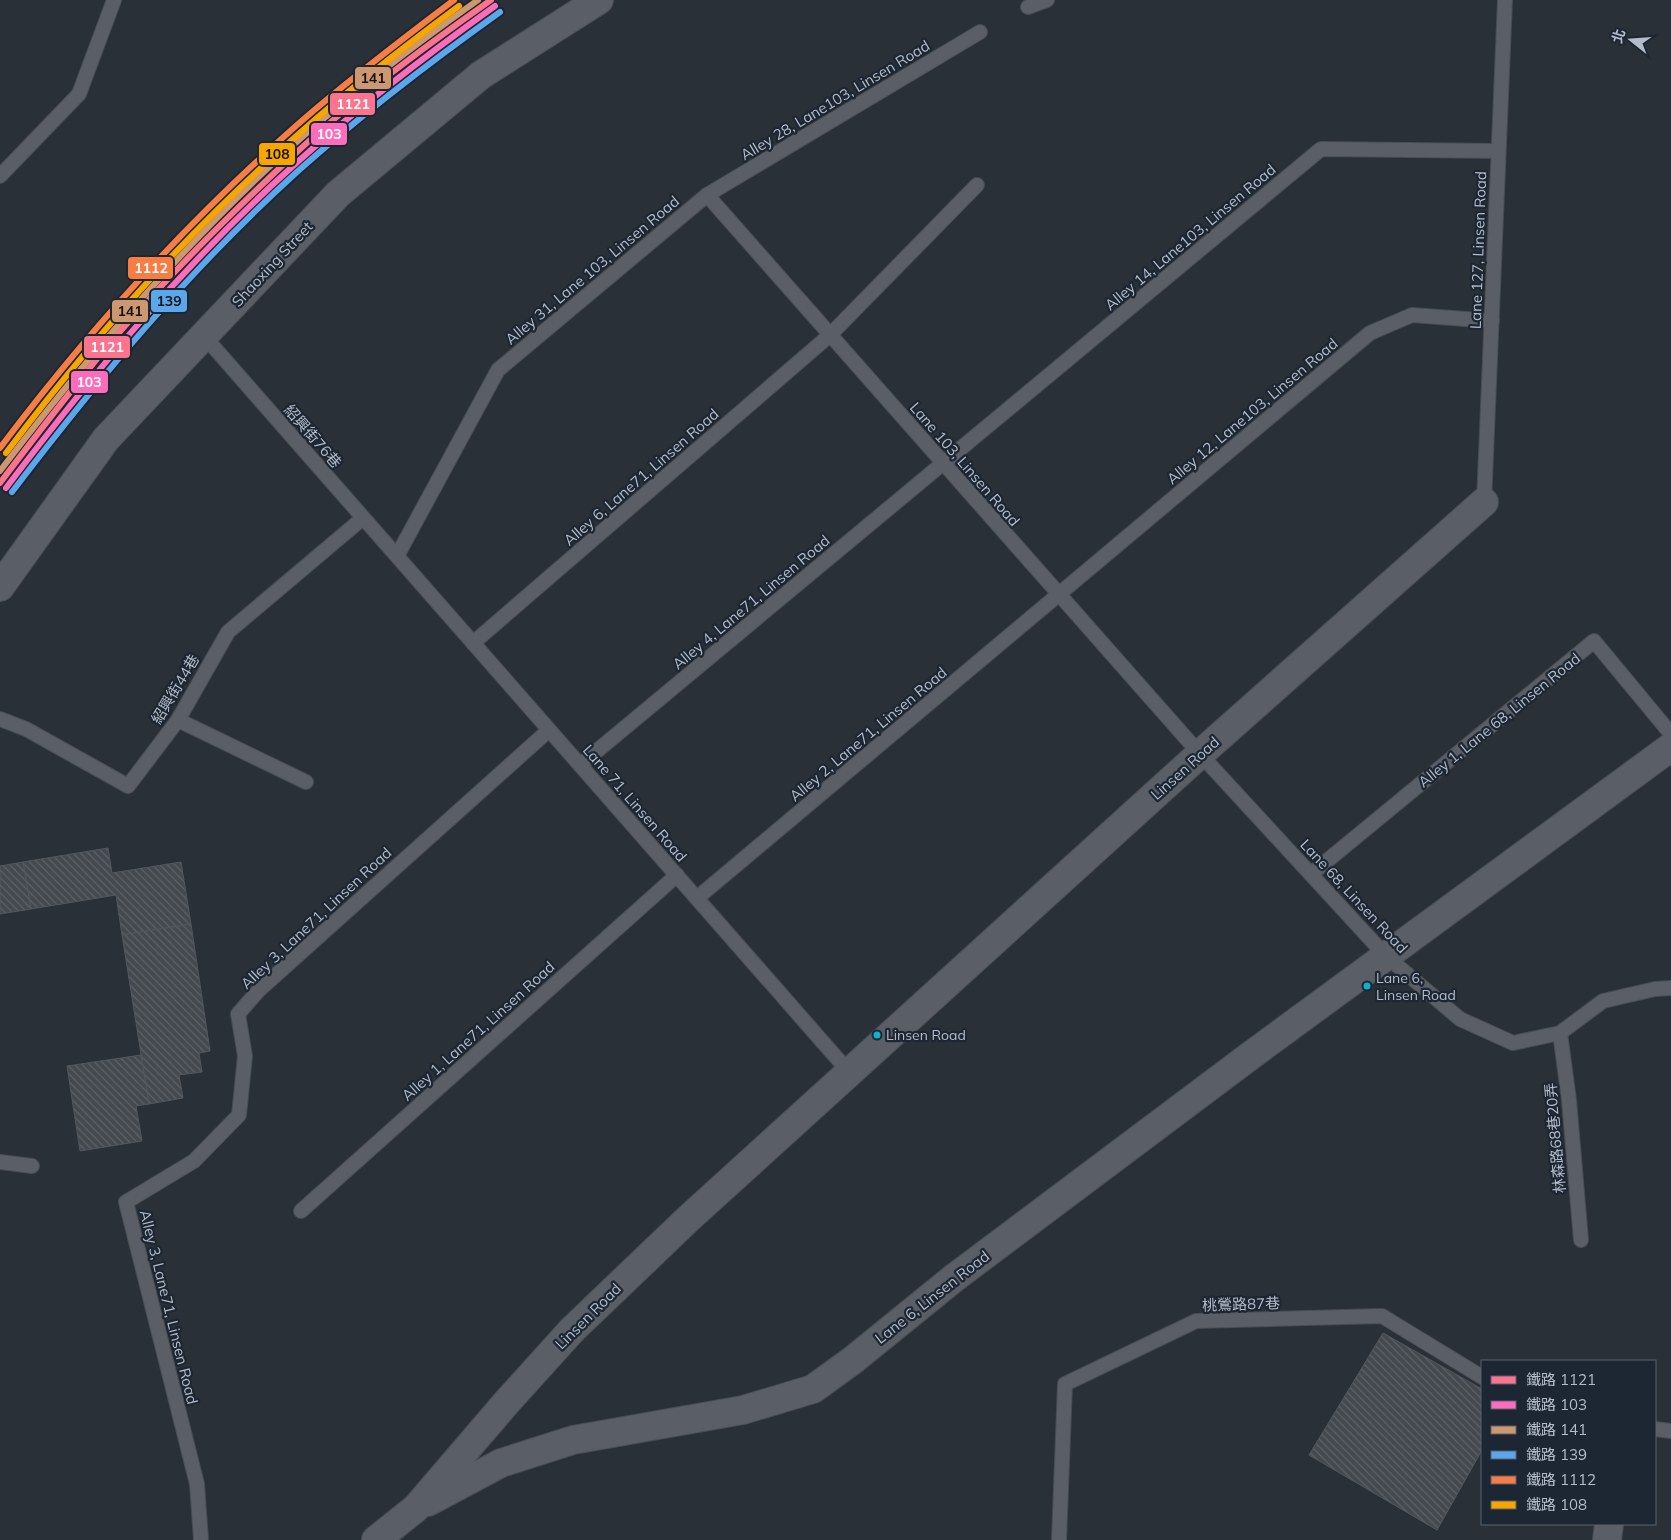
<svg xmlns="http://www.w3.org/2000/svg" width="1671" height="1540" font-family="Mulish,'Noto Sans TC',sans-serif">
<style>
.building{fill:url(#building-back-hatch);stroke:#52575f}
.lines{fill:none;stroke-linecap:round;stroke-linejoin:round}
.lane-casing{stroke:#484c53;stroke-width:16}
.street-casing{stroke:#484c53;stroke-width:30}
.lane{stroke:#5a5e66;stroke-width:14}
.street{stroke:#5a5e66;stroke-width:28}
.rail-1-casing{stroke:#1d2633;stroke-width:10}
.rail-2-casing{stroke:#1d2633;stroke-width:10}
.rail-3-casing{stroke:#1d2633;stroke-width:10}
.rail-4-casing{stroke:#1d2633;stroke-width:10}
.rail-5-casing{stroke:#1d2633;stroke-width:10}
.rail-6-casing{stroke:#1d2633;stroke-width:10}
.rail-1{stroke:#fc738d;stroke-width:6}
.rail-2{stroke:#fb6dba;stroke-width:6}
.rail-3{stroke:#cd976f;stroke-width:6}
.rail-4{stroke:#5aa8eb;stroke-width:6}
.rail-5{stroke:#f77d43;stroke-width:6}
.rail-6{stroke:#f7a600;stroke-width:6}
.bus-dot{fill:#0dafd3;stroke:#1d2633;stroke-width:2}
.labels{text-anchor:middle;dominant-baseline:central;stroke-width:4.5;stroke-linejoin:round;paint-order:stroke}
.bus-label{font-size:14px;fill:#b4bcc9;stroke:#1d2633;text-anchor:start}
.street-label{font-size:15px;fill:#b4bcc9;stroke:#1d2633}
.line-badge{stroke:#1d2633;stroke-width:2}
.badge-label{font-size:14px;text-anchor:middle;font-weight:bold;fill:#fff}
.pale-badge-label{font-size:14px;text-anchor:middle;font-weight:bold;fill:#111}
</style>
<defs>
<pattern id="building-back-hatch" width="6" height="6" patternUnits="userSpaceOnUse" patternTransform="scale(1.25)"><rect width="6" height="6" fill="#444950"/><path d="M-1 5l2 2M0 0l6 6M5-1l2 2" fill="none" stroke="#5d6168"/></pattern>
</defs>
<rect width="100%" height="100%" fill="#2a3038"/>
<g class="building">
<path d="M108 848 112 873 181 862 191 924 122 935 116 895 31 909 23 862Z"/>
<path d="M23 862 31 909 0 914V866Z"/>
<path d="M191 924 210 1051 199 1053 202 1072 179 1075 183 1098 149 1104 122 935Z"/>
<path d="M141 1055 149 1104 136 1106 142 1141 80 1151 67 1066Z"/>
<path d="M1383 1333 1482 1389V1450L1437 1530 1309 1455Z"/>
</g>
<g class="lines">
<defs>
<g id="lane">
<path d="M1028 7 1047 0"/>
<path d="M0 176 79 94 114 0"/>
<path d="M707 195 1200 754 1386 956 1460 1019 1513 1043 1560 1033 1603 1001 1655 989 1671 988"/>
<path d="M204 336 849 1072"/>
<path d="M1484 502 1505 0"/>
<path d="M397 556 498 370 707 195 980 32"/>
<path d="M473 643 830 335 977 185"/>
<path d="M0 719 26 729 128 786 178 720 228 632 363 518"/>
<path d="M178 720 306 782"/>
<path d="M580 765 1321 149 1498 151"/>
<path d="M1311 874 1594 641 1671 734"/>
<path d="M697 898 1370 333 1412 315 1492 321"/>
<path d="M1560 1033 1569 1100 1581 1240"/>
<path d="M0 1162 32 1166"/>
<path d="M301 1211 677 875"/>
<path d="M1655 1429 1671 1431"/>
<path d="M201 1540 197 1484 126 1202 194 1161 239 1115 245 1056 238 1014 259 990 549 730"/>
<path d="M1059 1540 1065 1384 1196 1321 1382 1316 1482 1377"/>
</g>
<g id="street">
<path d="M0 587 106 439 338 194 481 75 599 0"/>
<path d="M428 1502 501 1463 573 1440 743 1410 813 1389 853 1360 954 1278 1254 1053 1671 747"/>
<path d="M376 1540 416 1508 506 1403 572 1330 688 1219 1200 754 1484 502"/>
<path d="M1607 1540 1609 1524"/>
</g>
</defs>
<use href="#lane" class="lane-casing"/>
<use href="#street" class="street-casing"/>
<use href="#lane" class="lane"/>
<use href="#street" class="street"/>
<defs>
<path id="rail-1" d="M0 483C34 438 69 393 105 349 161 283 223 221 286 162 350 102 420 50 491 0"/>
<path id="rail-2" d="M6 488C93 373 186 262 293 166 357 108 425 56 495 6"/>
<path id="rail-3" d="M0 471C86 358 178 251 282 155 344 99 410 48 478 0"/>
<path id="rail-4" d="M12 492C99 378 191 268 298 171 362 114 430 62 500 12"/>
<path id="rail-5" d="M0 448C88 331 187 222 297 125 347 81 401 40 454 0"/>
<path id="rail-6" d="M6 453C94 336 192 227 302 131 352 87 405 46 459 6"/>
</defs>
<use href="#rail-1" class="rail-1-casing"/>
<use href="#rail-2" class="rail-2-casing"/>
<use href="#rail-3" class="rail-3-casing"/>
<use href="#rail-4" class="rail-4-casing"/>
<use href="#rail-5" class="rail-5-casing"/>
<use href="#rail-6" class="rail-6-casing"/>
<use href="#rail-1" class="rail-1"/>
<use href="#rail-2" class="rail-2"/>
<use href="#rail-3" class="rail-3"/>
<use href="#rail-4" class="rail-4"/>
<use href="#rail-5" class="rail-5"/>
<use href="#rail-6" class="rail-6"/>
</g>
<g class="bus-dot">
<circle cx="1367" cy="986" r="4.5"/>
<circle cx="877" cy="1035" r="4.5"/>
</g>
<g class="labels">
<g class="bus-label">
<text x="1376" y="978">Lane 6,<tspan x="1376" dy="17">Linsen Road</tspan></text>
<text x="886" y="1035">Linsen Road</text>
</g>
<g class="street-label">
<text transform="translate(835 100) rotate(-31)">Alley 28, Lane103, Linsen Road</text>
<text transform="translate(1190 237) rotate(-40)">Alley 14, Lane103, Linsen Road</text>
<text transform="translate(1478 250) rotate(-88)">Lane 127, Linsen Road</text>
<text transform="translate(272 264) rotate(-47)">Shaoxing Street</text>
<text transform="translate(592 270) rotate(-40)">Alley 31, Lane 103, Linsen Road</text>
<text transform="translate(1252 411) rotate(-40)">Alley 12, Lane103, Linsen Road</text>
<text transform="translate(313 436) rotate(49)">紹興街76巷</text>
<text transform="translate(965 464) rotate(49)">Lane 103, Linsen Road</text>
<text transform="translate(641 477) rotate(-41)">Alley 6, Lane71, Linsen Road</text>
<text transform="translate(751 602) rotate(-40)">Alley 4, Lane71, Linsen Road</text>
<text transform="translate(175 689) rotate(-59)">紹興街44巷</text>
<text transform="translate(1499 720) rotate(-39)">Alley 1, Lane 68, Linsen Road</text>
<text transform="translate(868 734) rotate(-40)">Alley 2, Lane71, Linsen Road</text>
<text transform="translate(1185 768) rotate(-42)">Linsen Road</text>
<text transform="translate(635 803) rotate(49)">Lane 71, Linsen Road</text>
<text transform="translate(1354 896) rotate(47)">Lane 68, Linsen Road</text>
<text transform="translate(316 918) rotate(-43)">Alley 3, Lane71, Linsen Road</text>
<text transform="translate(478 1031) rotate(-42)">Alley 1, Lane71, Linsen Road</text>
<text transform="translate(1555 1138) rotate(-95)">林森路68巷20弄</text>
<text transform="translate(932 1297) rotate(-38)">Lane 6, Linsen Road</text>
<text transform="translate(1241 1304) rotate(-2)">桃鶯路87巷</text>
<text transform="translate(169 1307) rotate(76)">Alley 3, Lane71, Linsen Road</text>
<text transform="translate(588 1316) rotate(-45)">Linsen Road</text>
</g>
</g>
<g class="line-badge">
<rect x="354" y="66" width="38" height="24" rx="5" fill="#cd976f"/>
<rect x="329" y="92" width="47" height="24" rx="5" fill="#fc738d"/>
<rect x="310" y="122" width="38" height="24" rx="5" fill="#fb6dba"/>
<rect x="258" y="142" width="38" height="24" rx="5" fill="#f7a600"/>
<rect x="127" y="256" width="47" height="24" rx="5" fill="#f77d43"/>
<rect x="150" y="289" width="38" height="24" rx="5" fill="#5aa8eb"/>
<rect x="111" y="299" width="38" height="24" rx="5" fill="#cd976f"/>
<rect x="83" y="335" width="48" height="24" rx="5" fill="#fc738d"/>
<rect x="70" y="370" width="39" height="24" rx="5" fill="#fb6dba"/>
</g>
<g class="badge-label">
<text x="353" y="109">1121</text>
<text x="329" y="139">103</text>
<text x="151" y="273">1112</text>
<text x="107" y="352">1121</text>
<text x="89" y="387">103</text>
</g>
<g class="pale-badge-label">
<text x="373" y="83">141</text>
<text x="277" y="159">108</text>
<text x="169" y="306">139</text>
<text x="130" y="316">141</text>
</g>
<rect x="1481" y="1360" width="175" height="165" fill="#1d2633" stroke="#59626f"/>
<rect x="1491" y="1376" width="25" height="8" fill="#fc738d" stroke="#59626f"/>
<text x="1526" y="1385" font-size="15" fill="#b4bcc9">鐵路 1121</text>
<rect x="1491" y="1401" width="25" height="8" fill="#fb6dba" stroke="#59626f"/>
<text x="1526" y="1410" font-size="15" fill="#b4bcc9">鐵路 103</text>
<rect x="1491" y="1426" width="25" height="8" fill="#cd976f" stroke="#59626f"/>
<text x="1526" y="1435" font-size="15" fill="#b4bcc9">鐵路 141</text>
<rect x="1491" y="1451" width="25" height="8" fill="#5aa8eb" stroke="#59626f"/>
<text x="1526" y="1460" font-size="15" fill="#b4bcc9">鐵路 139</text>
<rect x="1491" y="1476" width="25" height="8" fill="#f77d43" stroke="#59626f"/>
<text x="1526" y="1485" font-size="15" fill="#b4bcc9">鐵路 1112</text>
<rect x="1491" y="1501" width="25" height="8" fill="#f7a600" stroke="#59626f"/>
<text x="1526" y="1510" font-size="15" fill="#b4bcc9">鐵路 108</text>
<g transform="translate(1631 40) rotate(287)" stroke="#1d2633" stroke-width="4" paint-order="stroke">
<path d="M0-4L9 19L0 12L-9 19Z" fill="#b4bcc9"/>
<text y="-8" font-size="14" font-weight="bold" text-anchor="middle" fill="#b4bcc9">北</text>
</g>
</svg>
